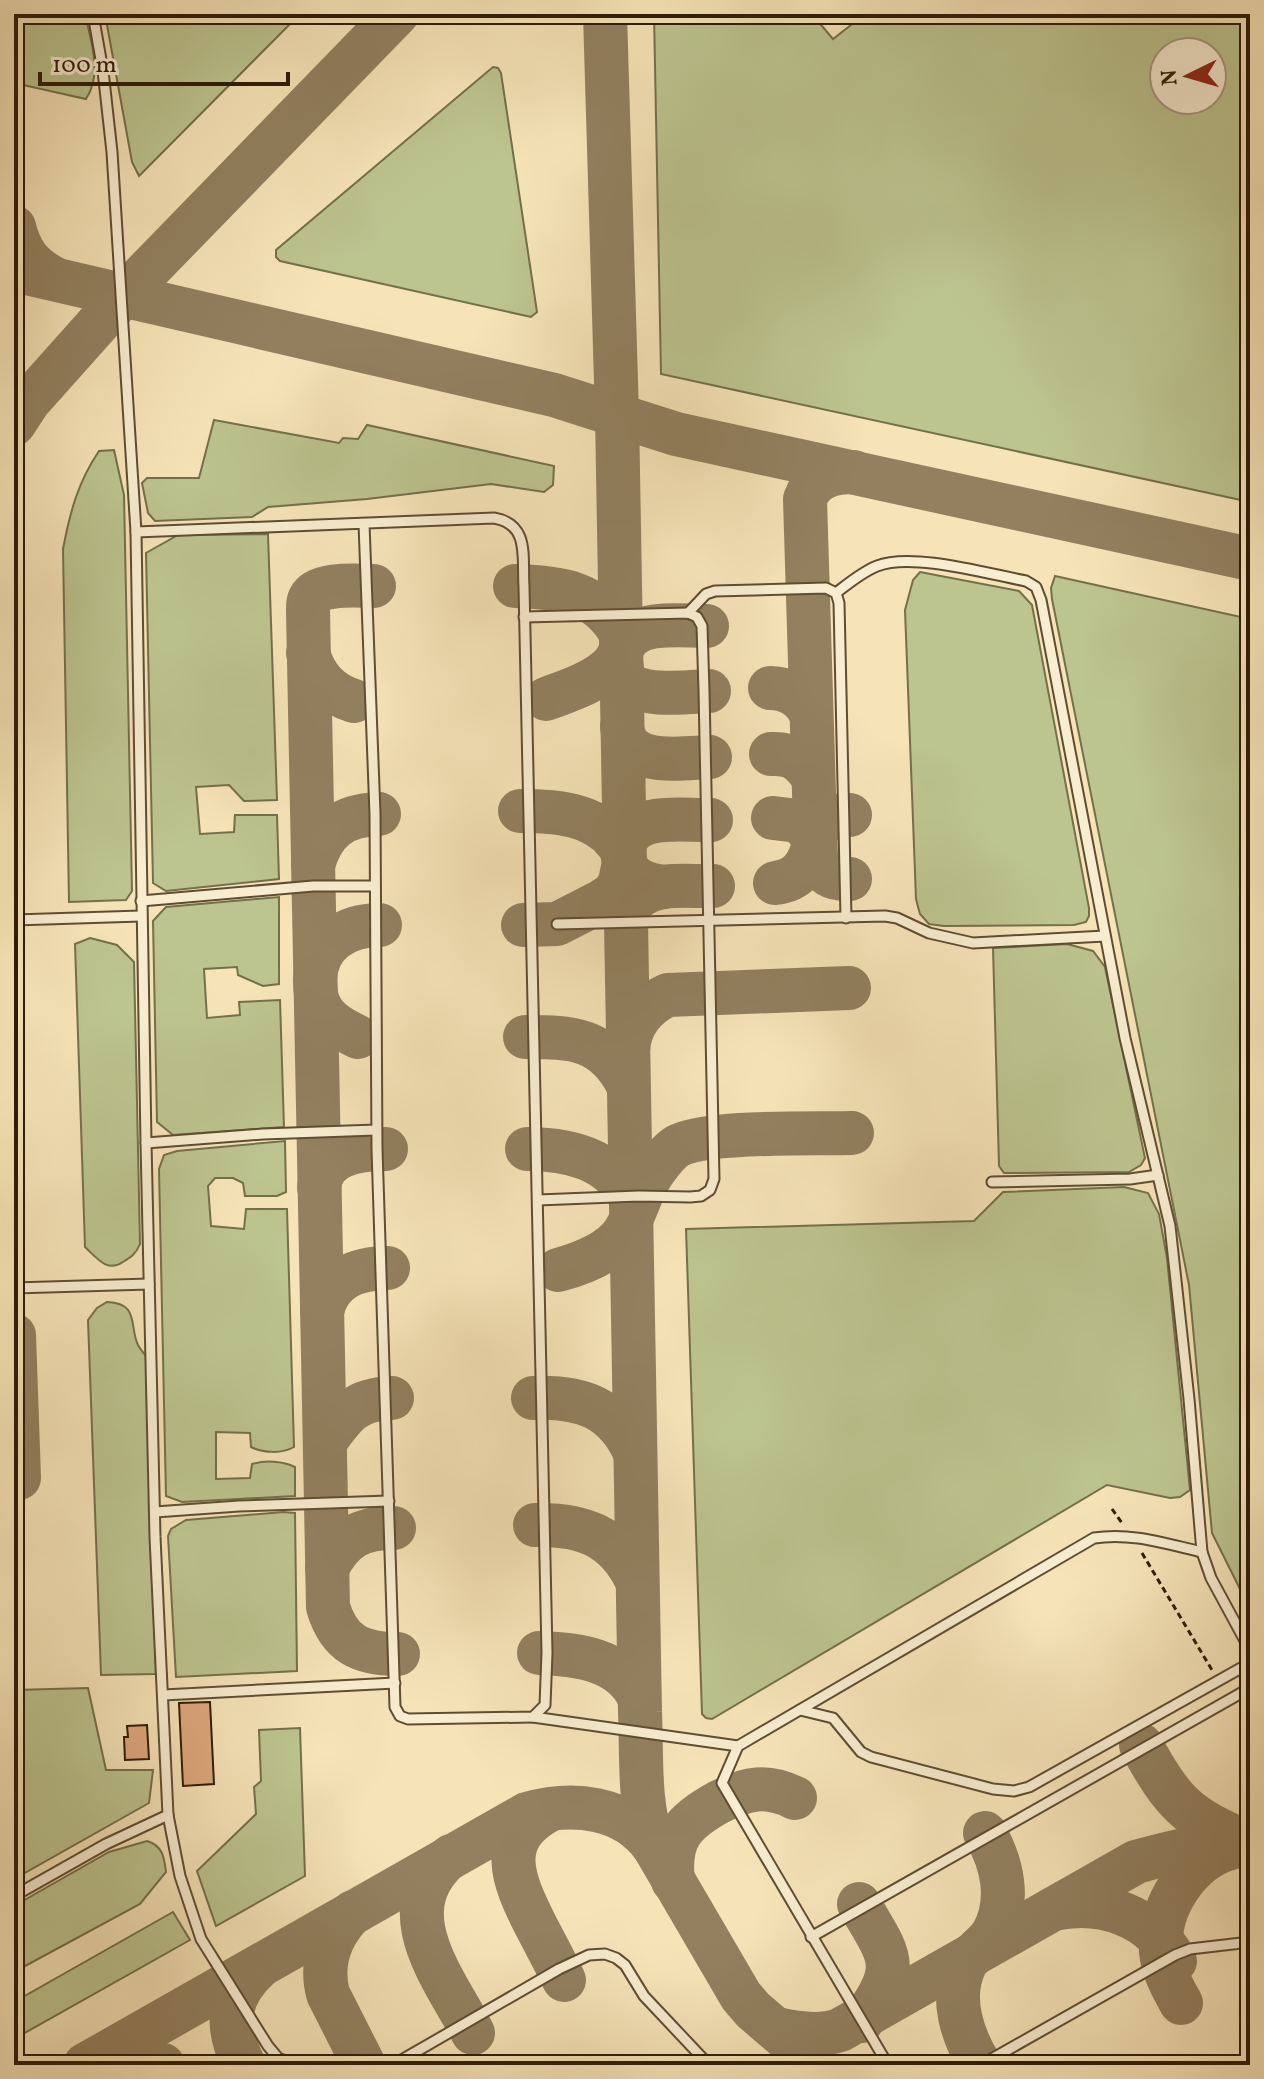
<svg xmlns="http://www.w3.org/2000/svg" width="1264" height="2079" font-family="Vollkorn,serif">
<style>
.green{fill:#bcc48f;stroke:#74704a;stroke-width:2;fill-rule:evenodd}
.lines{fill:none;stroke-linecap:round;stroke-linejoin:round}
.taxiway{stroke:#92805f;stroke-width:44}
.building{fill:#dea87d;stroke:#2d1b06;stroke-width:2}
.service-casing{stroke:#5f4d32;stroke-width:13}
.path{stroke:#2d1b06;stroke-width:3;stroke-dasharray:6 4;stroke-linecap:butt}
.service{stroke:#f9edd1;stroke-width:9}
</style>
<rect width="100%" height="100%" fill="#f6e4b8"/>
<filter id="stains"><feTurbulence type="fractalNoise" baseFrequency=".0025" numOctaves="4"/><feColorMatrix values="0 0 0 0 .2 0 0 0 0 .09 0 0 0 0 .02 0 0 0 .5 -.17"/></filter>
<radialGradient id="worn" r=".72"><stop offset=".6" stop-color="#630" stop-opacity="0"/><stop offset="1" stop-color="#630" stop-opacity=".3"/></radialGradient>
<g class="green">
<path d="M14 14H85C91 42 103 73 86 99L14 83Z"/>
<path d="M105 14H300L139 176 132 162Z"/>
<path d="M654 14H812L833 39 865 14H1250V502L661 374ZM1164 52H1212V100H1164Z"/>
<path d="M493 67 498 68 501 73 537 312 531 317 280 261 276 257V250Z"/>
<path d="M214 420 339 443 343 438 358 439 367 425 554 466 553 485 544 492 491 484 367 499 268 507 252 517 155 521 148 513 142 483 147 478H199Z"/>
<path d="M114 450 124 495 132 891 126 900 69 902 63 549C70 512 78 482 99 451Z"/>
<path d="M268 534 277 800 244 801 229 785 196 787 200 834 234 832 235 815H277L279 879 166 891 153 883 146 553 178 535Z"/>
<path d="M920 572 1019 591 1032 605 1089 908V916L1086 922 1074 925 944 926 929 924 920 914 916 899 905 610 913 580Z"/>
<path d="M1055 576 1250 619V1609L1212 1533 1189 1285 1052 599 1051 588Z"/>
<path d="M279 897V984L263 986 238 975 237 967 204 969 207 1018 240 1015 239 1002 280 1000 284 1127 173 1135 157 1122 153 921 166 907Z"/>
<path d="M90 938 117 945 134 962 140 1244C136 1254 131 1257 123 1262 107 1273 97 1258 85 1247L75 944Z"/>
<path d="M1067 944 1093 951 1105 967 1145 1158 1141 1165 1129 1172 1004 1173 999 1166 993 948Z"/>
<path d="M285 1141 286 1192 277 1196H245L243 1183 233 1178H215L208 1186 211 1226 244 1229 246 1209H287L294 1447C282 1454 263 1453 251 1447L250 1433 216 1432V1479L250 1478 252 1464C265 1460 283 1461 295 1467V1496L182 1502 166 1496 159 1169 164 1155 177 1151Z"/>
<path d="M1124 1187 1148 1193 1159 1214 1167 1258 1190 1490 1180 1497 1170 1498 1107 1485 712 1719 706 1718 702 1714 686 1229 974 1221 1003 1192Z"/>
<path d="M107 1302C140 1303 129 1327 138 1345 140 1349 143 1352 146 1356L156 1674 101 1675 88 1320 97 1308Z"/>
<path d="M283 1512 295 1513 297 1671 176 1677 168 1536 171 1529 186 1520Z"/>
<path d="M88 1688 106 1770H153L149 1803 14 1879V1690Z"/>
<path d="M300 1728 305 1876 216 1926 197 1871 256 1814 254 1787 261 1781 259 1730Z"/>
<path d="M147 1841C163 1846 164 1857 166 1872L140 1904 14 1972V1906L109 1852Z"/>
<path d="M173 1912 190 1940 14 2039V2002Z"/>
</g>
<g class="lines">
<g class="taxiway">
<path d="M605 14 617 415 640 1712C642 1757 638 1805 654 1847L741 1996 753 2010 817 2065"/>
<path d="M14 227C20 252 30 265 53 278"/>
<path d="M14 270 554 395 676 434 1250 559"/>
<path d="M14 424 29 401 120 299 397 14"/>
<path d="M374 586C359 586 318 582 310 598 308 601 308 606 308 611L326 1504 328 1607C339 1644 360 1654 398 1654"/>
<path d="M515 586C559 587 597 592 620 632"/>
<path d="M308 653C315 677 329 693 354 701"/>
<path d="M621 662C622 668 622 675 626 681 639 698 689 692 709 691"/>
<path d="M770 688C789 688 803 697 811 714"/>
<path d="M546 699C567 691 596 682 612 665 622 654 623 638 639 631 657 622 687 626 707 626"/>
<path d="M622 727C626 768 680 758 710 757"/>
<path d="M771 754C792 753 801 760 812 776"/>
<path d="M520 811C555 811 594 813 617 843 622 849 622 854 624 861 630 880 646 884 663 887"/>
<path d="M773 818 798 821 814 836C822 820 832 815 850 815"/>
<path d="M624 845C634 811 684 821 711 820"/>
<path d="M313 865C323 830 342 815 379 814"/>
<path d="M850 879C832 880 823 875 816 858L805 499C813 477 832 472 854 472"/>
<path d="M775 883C799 880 808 866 814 844"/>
<path d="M636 899C657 881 687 887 713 886"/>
<path d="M523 925 557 924 602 901 614 893 620 882 624 862"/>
<path d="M358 1037C344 1030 330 1023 322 1010 316 1001 315 991 315 980 316 943 346 925 380 925"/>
<path d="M525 1037C573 1037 604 1038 628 1085"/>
<path d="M628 1051C629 1025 645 1005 668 995L849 988"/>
<path d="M527 1149C568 1149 609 1158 630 1197"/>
<path d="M319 1188C322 1154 357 1149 386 1149"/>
<path d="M558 1270C581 1264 612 1252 625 1231 637 1211 641 1189 655 1170 661 1162 667 1153 676 1147 703 1130 815 1134 852 1133"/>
<path d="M322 1312C329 1279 356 1268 388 1268"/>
<path d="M14 1335 19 1478 14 1459"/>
<path d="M533 1398C580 1396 615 1407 635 1453"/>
<path d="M325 1442C345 1414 355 1399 392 1398"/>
<path d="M535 1525C583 1524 616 1536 637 1581"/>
<path d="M327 1568C344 1537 360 1528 394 1528"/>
<path d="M539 1653C576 1654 621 1659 639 1697"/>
<path d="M1141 1745C1172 1801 1186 1818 1247 1842"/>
<path d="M549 1810C495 1839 513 1880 535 1924 545 1943 555 1962 564 1980"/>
<path d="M451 1856C387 1910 444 1978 473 2033"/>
<path d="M673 1881C668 1838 683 1822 719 1802 747 1788 767 1784 795 1798"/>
<path d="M859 1904C890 1957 903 1966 862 2021"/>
<path d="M1053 1909C1101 1899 1152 1915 1175 1961"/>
<path d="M353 1912C330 1935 320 1962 328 1994L364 2065"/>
<path d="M1181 2003C1172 1987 1163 1971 1161 1952 1157 1907 1190 1857 1234 1847"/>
<path d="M777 2029C798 2034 820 2037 840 2030L1136 1862C1175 1851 1210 1843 1250 1843"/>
<path d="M95 2062 117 2058 163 2065"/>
<path d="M85 2065 527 1814C573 1801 625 1806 654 1847"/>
<path d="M244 2065C225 2027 226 1997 259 1967"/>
<path d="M980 2065C963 2037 949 1998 965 1965 971 1953 986 1945 993 1933 1011 1900 1002 1863 985 1833"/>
</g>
</g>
<g class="building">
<path d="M210 1702 214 1784 183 1786 179 1703Z"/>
<path d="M147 1725 149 1759 125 1760 124 1737H128L127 1726Z"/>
</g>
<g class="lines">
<defs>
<g id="service">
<path d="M93 14 103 71 112 152 136 532 146 1143 155 1537 168 1815"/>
<path d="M136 532 494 518C530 524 522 557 524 587L547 1653 545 1705 533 1717 408 1719 400 1716 395 1707 377 1149 375 814 364 524"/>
<path d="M836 593C849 583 862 572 877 566 912 552 988 574 1026 581L1036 587 1041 600 1125 1038 1170 1226 1189 1399 1202 1552 1211 1578 1250 1650"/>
<path d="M688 613 706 594 715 591 826 588 836 593 839 603 846 918"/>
<path d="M524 617 688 613 697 617 702 626 704 691 714 1179 710 1190 701 1196 690 1197 639 1196 538 1200"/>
<path d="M141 901 313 886H374"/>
<path d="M14 920 141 916"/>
<path d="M557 924 885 916 897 918 929 933 973 943 1105 936"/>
<path d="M146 1143 263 1134 376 1130"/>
<path d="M992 1182 1130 1179 1158 1175"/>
<path d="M14 1288 149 1284"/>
<path d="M155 1512 239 1506 389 1501"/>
<path d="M163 1695 395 1683"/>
<path d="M800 1710 833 1718 861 1752 871 1757 993 1789 1014 1791 1029 1787 1250 1663"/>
<path d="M533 1717 738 1746 722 1783 888 2065"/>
<path d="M738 1746 1094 1538C1131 1532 1166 1544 1202 1552"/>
<path d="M14 1896 106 1844 168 1815 180 1876 201 1939 268 2046 278 2058 295 2065"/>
<path d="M811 1937 1250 1688"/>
<path d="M393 2065 559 1969 589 1955 605 1954 616 1958 625 1965 644 1996 709 2065"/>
<path d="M981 2065 1175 1955 1190 1949 1250 1942"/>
</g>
</defs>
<use href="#service" class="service-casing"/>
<g class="path">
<path d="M1112 1509 1122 1523"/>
<path d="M1142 1553 1212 1670"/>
</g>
<use href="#service" class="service"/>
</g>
<rect width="1264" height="2079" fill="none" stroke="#f6e4b8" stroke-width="48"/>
<rect x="16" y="16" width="1232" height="2047" fill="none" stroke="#2d1b06" stroke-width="4"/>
<rect x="24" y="24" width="1216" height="2031" fill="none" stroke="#2d1b06" stroke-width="2"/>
<g transform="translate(1188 76) rotate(265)"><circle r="38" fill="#f9edd1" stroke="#a79980" stroke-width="2"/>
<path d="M0-6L14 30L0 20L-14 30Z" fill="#8f2418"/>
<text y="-12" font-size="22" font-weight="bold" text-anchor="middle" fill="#2d1b06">N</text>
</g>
<path d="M40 72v12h248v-12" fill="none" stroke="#2d1b06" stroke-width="4"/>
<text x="52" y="72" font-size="24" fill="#2d1b06" stroke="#f9edd1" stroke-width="6" paint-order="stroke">100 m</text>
<rect width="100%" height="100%" filter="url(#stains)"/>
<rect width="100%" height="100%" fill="url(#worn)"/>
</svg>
